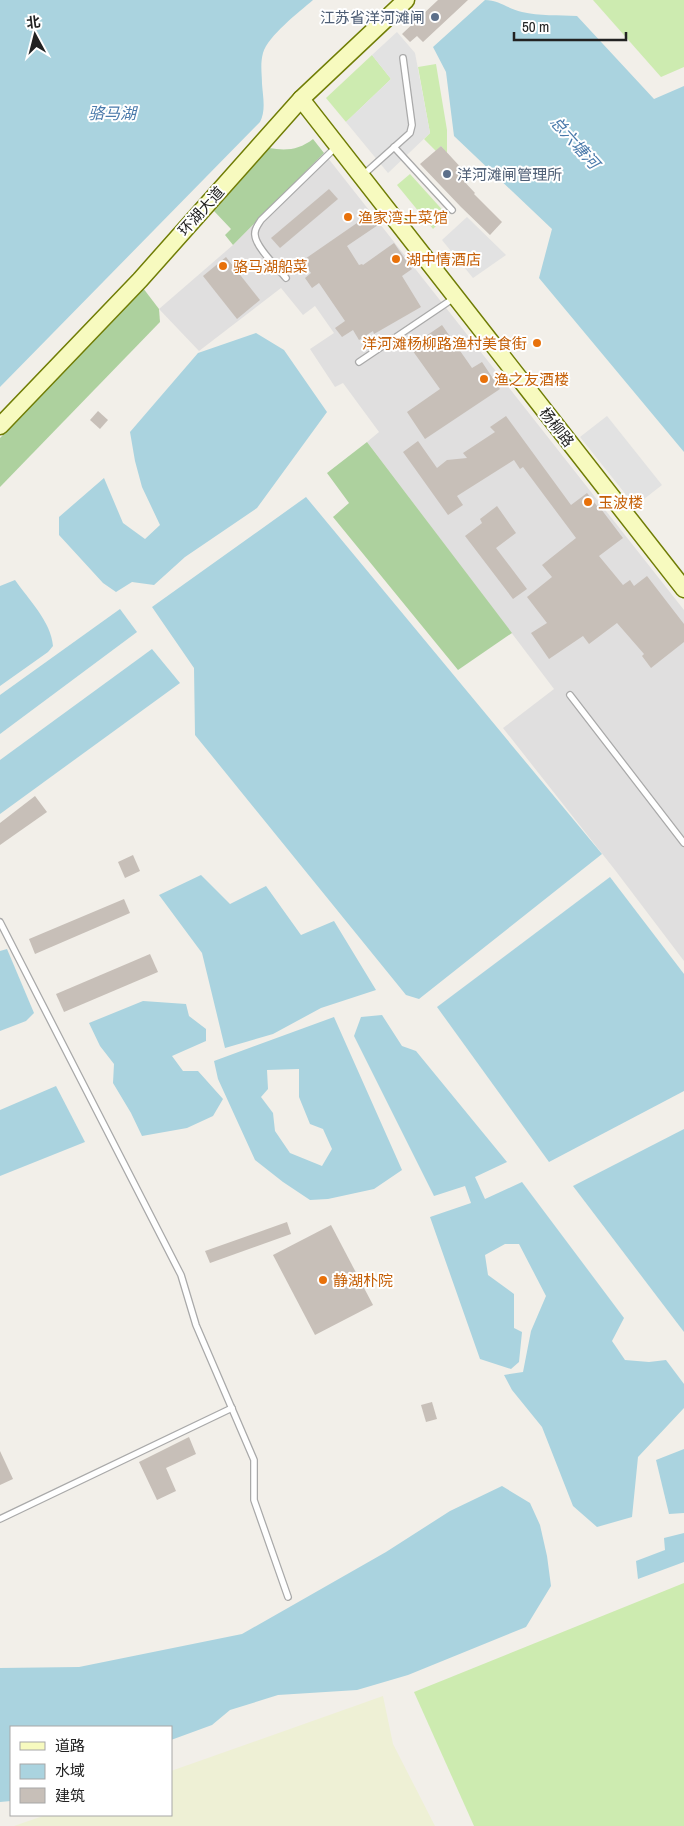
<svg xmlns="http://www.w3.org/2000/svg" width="684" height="1826" font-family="'Archivo Narrow','Noto Sans SC',sans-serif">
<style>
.residential{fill:#e0dfdf}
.farmland{fill:#eef0d5}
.grass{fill:#cdebb0}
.forest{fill:#add19e}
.parking{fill:#e2e2e2}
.water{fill:#aad3df;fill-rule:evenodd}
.building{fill:#c7bfb8}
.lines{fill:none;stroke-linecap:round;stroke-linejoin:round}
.lane-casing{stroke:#a9a9a9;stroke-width:8}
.secondary-casing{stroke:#707d05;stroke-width:19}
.lane{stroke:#fff;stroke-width:5.5}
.secondary{stroke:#f7fabf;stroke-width:16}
.service-dot{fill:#5c6f8a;stroke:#fff;stroke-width:2}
.food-dot{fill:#e8710a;stroke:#fff;stroke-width:2}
.labels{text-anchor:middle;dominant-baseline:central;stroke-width:4;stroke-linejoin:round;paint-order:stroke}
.service-label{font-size:15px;fill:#4e5e75;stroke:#fff;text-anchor:end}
.street-label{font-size:15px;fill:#222;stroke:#fff}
.food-label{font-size:15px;fill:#c56008;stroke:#fff;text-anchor:start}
.water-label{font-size:16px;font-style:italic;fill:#4a7aab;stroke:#fff}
</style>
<rect width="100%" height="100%" fill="#f2efe9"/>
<path class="residential" d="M324 153 684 610V961L615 870 503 728 554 689 367 442 379 432 343 383 335 387 310 349 334 333 315 306 303 315 281 288 199 351 159 309 233 245Z"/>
<path class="farmland" d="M383 1696 393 1744 435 1826H14L46 1815H171V1771Z"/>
<g class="grass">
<path d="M593 0H684V67L661 77Z"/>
<path d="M372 55 391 79 346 122 326 98Z"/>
<path d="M436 64 447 130V153L441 146 436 151 424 139 430 133 418 67Z"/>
<path d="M410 174 447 215 433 229 397 185Z"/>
<path d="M684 1583V1826H474L414 1692Z"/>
</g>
<g class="forest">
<path d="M313 139 324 153 233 245 225 235 231 229 214 211 269 148C286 151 299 150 313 139Z"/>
<path d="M143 288 159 309 160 322 0 487V438Z"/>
<path d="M367 442 512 633 458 670 333 517 349 503 327 473Z"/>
</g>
<g class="parking">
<path d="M397 32 415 53 430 133 388 173 346 122 391 79 372 55Z"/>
<path d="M467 217 506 255 473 278 442 240Z"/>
<path d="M607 416 662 485 635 506 580 437Z"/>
</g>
<g class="water">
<path d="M0 0H313C299 12 268 36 263 53 260 64 262 74 262 84 263 97 266 111 260 122L0 387Z"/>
<path d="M485 0C499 0 508 9 522 12 539 16 559 15 577 16L654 99 684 86V452L539 278 552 229 454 136 446 72 433 47Z"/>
<path d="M256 333 284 350 327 412 257 508 185 557 154 585 132 582 116 592 103 583 59 535V517L104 478 123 523 145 539 160 525 142 487 135 461 130 432 198 353Z"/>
<path d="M306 497 602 854 419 999 406 995 195 735 194 668 152 607Z"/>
<path d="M15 580C28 599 51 621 53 646L48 652 0 686V586Z"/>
<path d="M120 609 137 632 0 734V695Z"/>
<path d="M152 649 180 683 0 814V760Z"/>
<path d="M201 875 230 904 266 886 301 935 334 921 376 990 321 1008 273 1034 225 1048 202 953 159 895Z"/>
<path d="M610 877 684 974V1091L549 1162 437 1007Z"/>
<path d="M7 949 34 1013 26 1021 0 1031V951Z"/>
<path d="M143 1001 186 1004 189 1016 206 1029V1041L172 1056 183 1071H198L223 1099 213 1116 187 1128 142 1136 131 1113 113 1083 114 1064 100 1046 89 1023Z"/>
<path d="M382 1015 402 1046 416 1051 507 1162 475 1177 485 1199 522 1182 624 1318 612 1341 625 1360 649 1362 666 1360 684 1384V1408L638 1457 632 1517 597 1527 573 1506 542 1427 512 1390 504 1375 523 1372 531 1331 546 1296 519 1244H505L485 1255 488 1275 514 1294V1328L522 1332 519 1362 511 1369 480 1359 430 1217 471 1203 465 1186 434 1196 354 1036 361 1017Z"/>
<path d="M334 1017 402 1170 374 1189 328 1199 310 1200 283 1182 255 1160 218 1079 214 1061ZM299 1069V1097L310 1124 323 1129 332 1149 322 1166 290 1153 275 1131 273 1113 261 1097 268 1089 267 1070Z"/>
<path d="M56 1086 85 1142 0 1176V1110Z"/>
<path d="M684 1129V1332L573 1186Z"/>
<path d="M684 1449V1513L669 1514 656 1460Z"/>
<path d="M502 1486 530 1503 540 1525 547 1556 551 1586 526 1627 408 1675 357 1690 278 1695 230 1710 212 1725 171 1740V1727H11V1801L0 1802V1668L79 1667 242 1634 386 1552 450 1511Z"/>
<path d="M684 1533V1562L638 1579 636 1561 665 1550 664 1538Z"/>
</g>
<g class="building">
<path d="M438 0H468L423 42 417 36 410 42 402 34Z"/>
<path d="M441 146 465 172 460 177 475 193 474 194 502 222 490 235 461 207 420 164Z"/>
<path d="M329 189 338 199 280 248 271 238Z"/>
<path d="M370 214 378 225 347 246 359 265 362 264 363 265 394 243 412 269 402 276 421 307 374 334 373 331 359 340 353 330 342 337 335 328 345 321 319 283 312 288 305 278 311 273 302 261Z"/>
<path d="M226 257 260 300 237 319 203 276Z"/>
<path d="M442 325 472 368 482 362 500 389 425 439 407 412 440 389 410 347Z"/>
<path d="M98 411 108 420 100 429 90 420Z"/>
<path d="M506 416 571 505 587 493 597 506 598 505 623 538 599 556 623 585 630 580 634 586 647 576 684 624V642L651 668 642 656 644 654 617 623 589 644 583 636 549 659 531 633 547 623 527 597 552 577 542 565 576 538 523 467 520 469 514 460 457 496 463 505 448 515 403 452 418 441 437 468 447 460 467 458 463 453 495 432 490 427Z"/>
<path d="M497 506 516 533 496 548 527 589 513 599 465 536 482 523 480 519Z"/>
<path d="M35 796 47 812 0 845V823Z"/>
<path d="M133 855 140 871 125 878 118 862Z"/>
<path d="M124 899 130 913 35 954 29 939Z"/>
<path d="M150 954 158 972 64 1012 56 994Z"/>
<path d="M287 1222 291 1234 210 1263 205 1251Z"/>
<path d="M331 1225 373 1305 315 1335 273 1255Z"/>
<path d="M432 1402 437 1419 426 1422 421 1405Z"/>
<path d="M189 1437 196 1454 166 1468 176 1491 157 1500 139 1462Z"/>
<path d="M0 1451 13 1479 0 1485Z"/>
</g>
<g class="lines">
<defs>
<g id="lane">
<path d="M394 147 452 210"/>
<path d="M363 175 410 133 412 125 403 58"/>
<path d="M286 278C278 268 256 248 255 235 254 229 258 225 261 220L336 147"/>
<path d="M359 362 454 298"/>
<path d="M570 695 684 843"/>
<path d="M0 922 181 1275 196 1325 254 1460V1500L288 1597"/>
<path d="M0 1519 232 1408"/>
</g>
<g id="secondary">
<path d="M301 99 684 589"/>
<path d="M0 426 140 280 301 99 406 0"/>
</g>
</defs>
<use href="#lane" class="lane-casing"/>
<use href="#secondary" class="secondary-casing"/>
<use href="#lane" class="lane"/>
<use href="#secondary" class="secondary"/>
</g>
<g class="service-dot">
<circle cx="435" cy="17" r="5"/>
<circle cx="447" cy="174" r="5"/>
</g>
<g class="food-dot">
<circle cx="348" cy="217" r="5"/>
<circle cx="396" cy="259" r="5"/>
<circle cx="223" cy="266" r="5"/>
<circle cx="537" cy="343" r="5"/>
<circle cx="484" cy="379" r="5"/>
<circle cx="588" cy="502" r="5"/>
<circle cx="323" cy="1280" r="5"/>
</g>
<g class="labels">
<g class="service-label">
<text x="425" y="17">江苏省洋河滩闸</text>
<text x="457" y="174" text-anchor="start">洋河滩闸管理所</text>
</g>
<g class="street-label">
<text transform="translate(201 211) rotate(-48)">环湖大道</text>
<text transform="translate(557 427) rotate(52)">杨柳路</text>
</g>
<g class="food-label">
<text x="358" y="217">渔家湾土菜馆</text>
<text x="406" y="259">湖中情酒店</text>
<text x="233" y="266">骆马湖船菜</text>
<text x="527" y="343" text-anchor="end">洋河滩杨柳路渔村美食街</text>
<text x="494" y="379">渔之友酒楼</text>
<text x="598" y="502">玉波楼</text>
<text x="333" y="1280">静湖朴院</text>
</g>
<g class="water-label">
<text x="112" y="113">骆马湖</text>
<text transform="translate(575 142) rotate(48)">总六塘河</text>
</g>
</g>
<rect x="10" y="1726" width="162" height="90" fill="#ffffff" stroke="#a7a7a7"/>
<rect x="20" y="1742" width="25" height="8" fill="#f7fabf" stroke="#a7a7a7"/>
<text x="55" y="1751" font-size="15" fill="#222222">道路</text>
<rect x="20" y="1764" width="25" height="15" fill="#aad3df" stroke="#a7a7a7"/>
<text x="55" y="1776" font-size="15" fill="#222222">水域</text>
<rect x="20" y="1788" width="25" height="15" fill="#c7bfb8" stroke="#a7a7a7"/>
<text x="55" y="1801" font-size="15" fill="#222222">建筑</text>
<g transform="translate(35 35) rotate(353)" stroke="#ffffff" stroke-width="4" paint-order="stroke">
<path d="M0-4L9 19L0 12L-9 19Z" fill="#222222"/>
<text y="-8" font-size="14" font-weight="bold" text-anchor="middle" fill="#222222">北</text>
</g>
<path d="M514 32v8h112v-8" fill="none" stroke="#222222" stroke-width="2.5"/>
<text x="522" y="32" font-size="15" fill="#222222" stroke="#ffffff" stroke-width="4" paint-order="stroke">50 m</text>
</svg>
